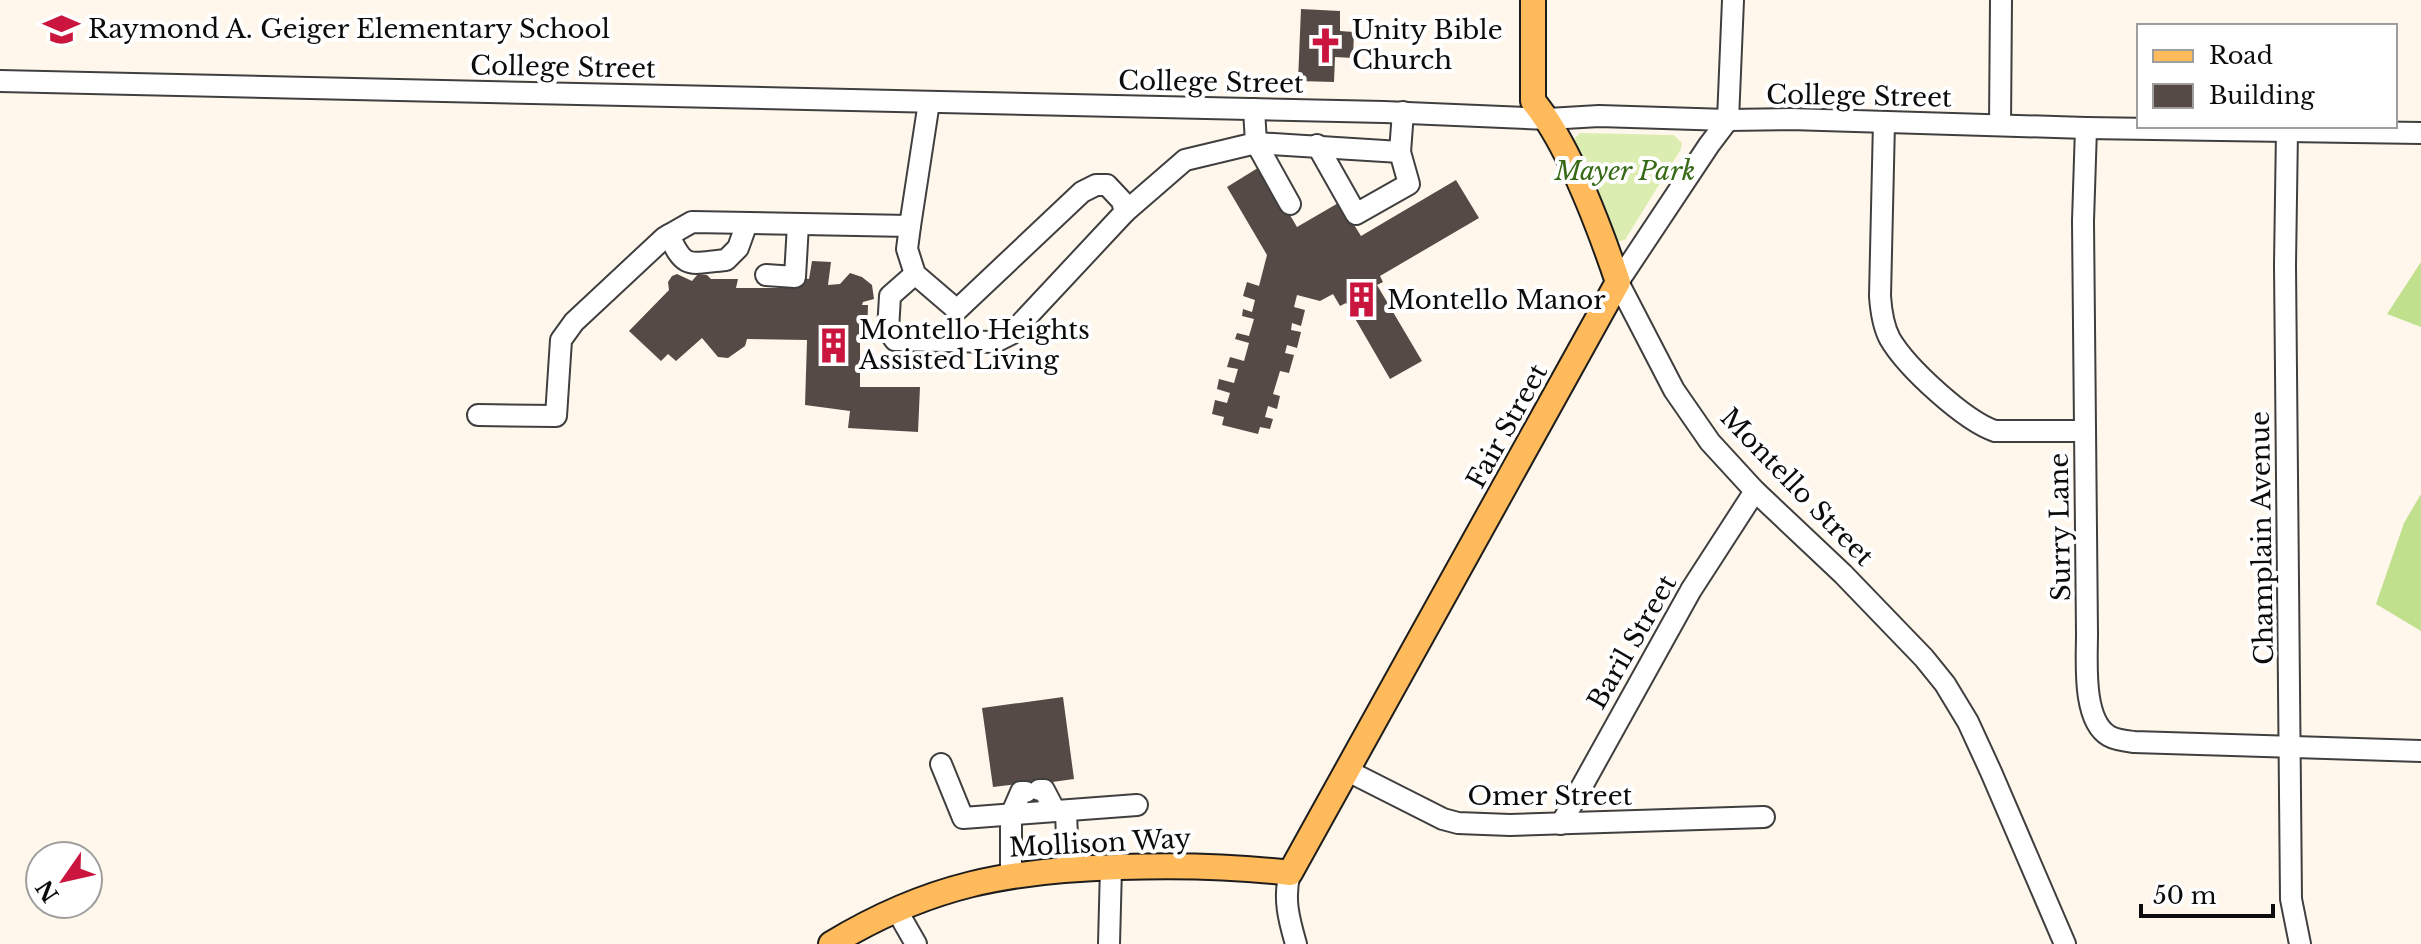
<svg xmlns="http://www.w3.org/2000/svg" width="2421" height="944" font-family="'Libre Baskerville',serif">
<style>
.green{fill:#dbedb0}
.forest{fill:#c1e08e}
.building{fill:#564a47}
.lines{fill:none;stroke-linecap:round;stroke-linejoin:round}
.minor-casing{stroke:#3f3f3f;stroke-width:24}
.major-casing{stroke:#1d1d1d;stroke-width:28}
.minor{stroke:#fff;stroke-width:20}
.major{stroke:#ffba5b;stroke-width:24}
.labels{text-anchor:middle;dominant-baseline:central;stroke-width:8;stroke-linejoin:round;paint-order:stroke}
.poi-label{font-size:26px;fill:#0c0c0c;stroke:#fff;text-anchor:start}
.street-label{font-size:26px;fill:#0c0c0c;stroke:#fff}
.park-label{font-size:26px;font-style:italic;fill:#366a16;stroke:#fff}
</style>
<rect width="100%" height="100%" fill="#fff7eb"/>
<path class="green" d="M1580 133 1674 135 1682 143 1681 149 1625 240 1619 241 1614 237 1573 140Z"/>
<g class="forest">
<path d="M2421 262V327L2387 314Z"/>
<path d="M2421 494V631L2376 604 2404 523Z"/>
</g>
<g class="building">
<path d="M1301 9 1340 11V31L1354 32 1353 58 1335 57 1334 82 1298 81Z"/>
<path d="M1261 166 1297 227 1340 202 1361 236 1456 180 1479 218 1380 276 1383 282 1377 285 1422 361 1390 379 1346 303 1340 306 1333 294 1320 301 1297 295 1294 307 1305 310 1301 326 1292 323 1291 330 1301 332 1297 348 1287 345 1285 353 1294 355 1289 373 1280 371 1273 394 1280 396 1277 409 1268 406 1265 417 1273 419 1270 429 1260 427 1258 434 1222 425 1224 417 1212 414 1215 400 1227 403 1230 393 1217 389 1219 379 1234 383 1238 369 1227 367 1230 357 1244 361 1249 343 1235 339 1237 333 1249 336 1254 319 1242 316 1243 309 1252 312 1255 300 1243 296 1247 282 1259 286 1267 255 1227 187Z"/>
<path d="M812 261 831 262 828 285 840 284 850 273 862 277 872 285 874 299 863 302 862 305H868L867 343H860V387H920L918 432 848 428 850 411 805 405 807 340 747 339 745 346 728 358 718 357 702 338 676 361 668 354 661 361 629 331 669 290 668 282 672 276 677 274 692 281 698 274 707 275 711 279H738L736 288H793L803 278 809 279Z"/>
<path d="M1063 697 1074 779 1038 784 1040 801 1027 802 1025 783 993 787 982 708Z"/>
</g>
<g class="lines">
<defs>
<g id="minor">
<path d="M1733 0 1728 120 1709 145 1618 282 1674 390 1710 442 1755 491 1843 574 1924 658 1945 684 1968 722 1991 772 2065 944"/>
<path d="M0 81 1384 112 1548 119 1599 116 1728 120 1790 119 2086 128 2421 133"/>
<path d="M1884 122 1880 296C1881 311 1883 326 1890 339 1907 368 1965 421 1995 431H2085"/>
<path d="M2000 125 2001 0"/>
<path d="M2086 128 2083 221 2087 634C2087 661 2082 720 2109 736 2116 740 2126 741 2134 742L2421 751"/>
<path d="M2287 130 2285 265 2291 899 2300 944"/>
<path d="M1256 143 1400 152 1403 112"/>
<path d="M1256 143 1290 204"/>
<path d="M1317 145 1356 214 1409 184 1400 152"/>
<path d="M1125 212 1185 160 1256 143 1254 109"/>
<path d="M910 226 907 249 915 274 890 296 888 330 895 340 995 342 1011 334 1125 212 1122 201 1107 185H1096L1082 192 957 310 915 274"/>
<path d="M669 235C685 271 690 263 726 260L738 248 747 223"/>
<path d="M766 275 795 277 798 224"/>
<path d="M478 415 556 416 561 340 574 322 664 238 692 222 910 226 929 102"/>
<path d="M941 764 963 818 1137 805"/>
<path d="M1348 771 1443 819 1458 823 1510 825 1764 817"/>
<path d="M1039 790H1044L1055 811"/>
<path d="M1066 811 1068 868"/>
<path d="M1561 824 1691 590 1755 491"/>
<path d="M1290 873C1283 898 1289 920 1296 944"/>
<path d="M1011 874V815L1021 792H1026"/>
<path d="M896 909 916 944"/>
<path d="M1109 944 1111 867"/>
</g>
<path id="major" d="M831 944C928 885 1009 870 1120 867 1178 865 1233 866 1290 873L1618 282C1600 229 1568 143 1533 101V0"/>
</defs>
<use href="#minor" class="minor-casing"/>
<use href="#major" class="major-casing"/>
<use href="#minor" class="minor"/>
<use href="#major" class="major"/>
</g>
<defs>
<symbol id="school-bare" viewBox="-9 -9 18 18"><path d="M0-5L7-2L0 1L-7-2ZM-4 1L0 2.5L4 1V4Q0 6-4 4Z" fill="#ca163e" stroke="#fff" stroke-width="2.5" paint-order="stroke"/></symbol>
<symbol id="church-bare" viewBox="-9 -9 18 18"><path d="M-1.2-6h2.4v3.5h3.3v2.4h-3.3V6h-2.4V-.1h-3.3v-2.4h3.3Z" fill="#ca163e" stroke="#fff" stroke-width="2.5" paint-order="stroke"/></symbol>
<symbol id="building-bare" viewBox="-9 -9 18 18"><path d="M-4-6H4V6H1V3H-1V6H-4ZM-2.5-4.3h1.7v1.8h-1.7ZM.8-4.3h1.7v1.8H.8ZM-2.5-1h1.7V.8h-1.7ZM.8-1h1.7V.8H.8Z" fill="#ca163e" stroke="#fff" stroke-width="2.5" paint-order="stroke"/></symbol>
</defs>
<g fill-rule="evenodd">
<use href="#school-bare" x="36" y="4" width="51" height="51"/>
<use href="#church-bare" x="1300" y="20" width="51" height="51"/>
<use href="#building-bare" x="1336" y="274" width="51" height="51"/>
<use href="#building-bare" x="808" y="320" width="51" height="51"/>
</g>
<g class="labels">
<g class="poi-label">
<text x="88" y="29">Raymond A. Geiger Elementary School</text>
<text x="1352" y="30">Unity Bible<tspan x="1352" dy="30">Church</tspan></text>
<text x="1387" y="300">Montello Manor</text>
<text x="859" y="330">Montello Heights<tspan x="859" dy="30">Assisted Living</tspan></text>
</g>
<g class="street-label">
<text transform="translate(563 67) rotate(1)">College Street</text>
<text transform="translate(1211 82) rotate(1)">College Street</text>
<text transform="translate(1859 96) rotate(1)">College Street</text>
<text transform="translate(1507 426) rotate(-61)">Fair Street</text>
<text transform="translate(1797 487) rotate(46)">Montello Street</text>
<text transform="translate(2060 527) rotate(-91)">Surry Lane</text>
<text transform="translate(2262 538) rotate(-91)">Champlain Avenue</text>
<text transform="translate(1632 642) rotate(-60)">Baril Street</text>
<text x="1550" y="796">Omer Street</text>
<text transform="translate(1100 843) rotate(-3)">Mollison Way</text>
</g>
<g class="park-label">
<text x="1625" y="171">Mayer Park</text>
</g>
</g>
<rect x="2137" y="24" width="260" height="104" fill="#ffffff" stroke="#9e9e9e" stroke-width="2"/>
<rect x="2153" y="50" width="40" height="12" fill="#ffba5b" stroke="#9e9e9e" stroke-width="2"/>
<text x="2209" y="64" font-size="24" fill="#0c0c0c">Road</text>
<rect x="2153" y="84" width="40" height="24" fill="#564a47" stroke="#9e9e9e" stroke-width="2"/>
<text x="2209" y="104" font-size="24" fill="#0c0c0c">Building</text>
<g transform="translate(64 880) rotate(236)"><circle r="38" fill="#ffffff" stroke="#9e9e9e" stroke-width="2"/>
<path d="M0-6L14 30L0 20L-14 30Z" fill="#ca163e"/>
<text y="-12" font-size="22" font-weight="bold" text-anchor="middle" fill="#0c0c0c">N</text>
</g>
<path d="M2141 904v12h132v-12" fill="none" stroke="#0c0c0c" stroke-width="4"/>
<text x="2153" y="904" font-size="24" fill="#0c0c0c" stroke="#ffffff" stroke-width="6" paint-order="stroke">50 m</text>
</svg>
